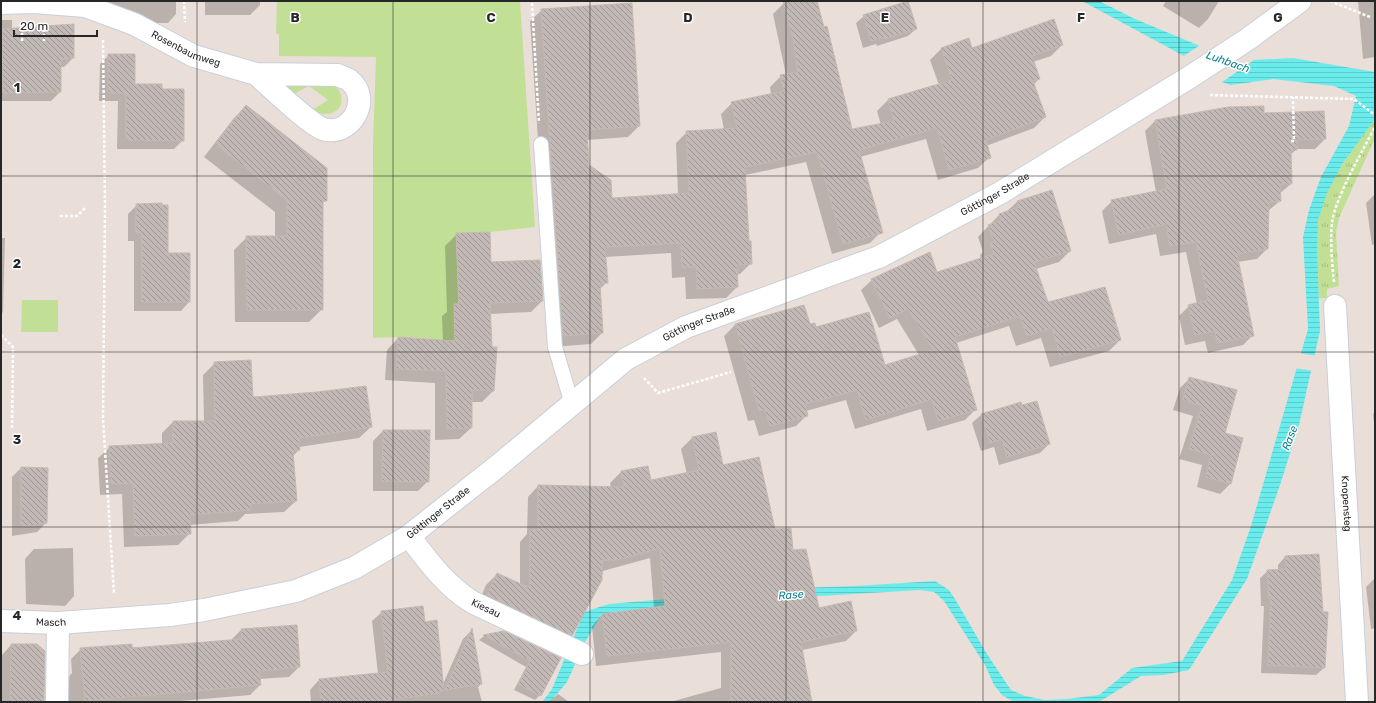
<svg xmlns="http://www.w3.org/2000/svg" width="1376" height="703" font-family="Rubik,sans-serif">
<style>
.grass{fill:#c2e095}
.park{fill:url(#park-tufts)}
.water{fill:url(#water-rules)}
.pier{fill:#eaded8}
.shadow{fill:#0003}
.building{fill:url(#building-back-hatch);stroke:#c5b9b3}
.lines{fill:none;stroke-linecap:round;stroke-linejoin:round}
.service-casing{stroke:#c7cfd9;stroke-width:16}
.minor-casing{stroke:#c7cfd9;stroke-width:24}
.tertiary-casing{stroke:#c7cfd9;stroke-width:24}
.path{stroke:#fff;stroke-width:2.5;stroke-dasharray:3 2;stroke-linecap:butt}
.service{stroke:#fff;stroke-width:14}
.minor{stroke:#fff;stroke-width:22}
.tertiary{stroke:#fff;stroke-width:22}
.grid{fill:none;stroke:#272727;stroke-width:1;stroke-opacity:0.55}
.labels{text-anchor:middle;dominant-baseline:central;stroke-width:3;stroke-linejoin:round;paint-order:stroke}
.street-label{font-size:10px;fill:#272727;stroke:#fff}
.water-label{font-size:11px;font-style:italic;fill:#0f838c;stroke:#fff}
.grid-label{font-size:13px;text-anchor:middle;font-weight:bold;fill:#272727;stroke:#fff;stroke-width:3;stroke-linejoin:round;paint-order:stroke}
</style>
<defs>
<pattern id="park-tufts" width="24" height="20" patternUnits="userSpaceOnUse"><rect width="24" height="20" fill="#c2e095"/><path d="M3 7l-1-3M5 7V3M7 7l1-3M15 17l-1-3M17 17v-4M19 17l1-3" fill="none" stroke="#a7c080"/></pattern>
<pattern id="water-rules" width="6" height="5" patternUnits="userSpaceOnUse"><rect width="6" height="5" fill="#6becec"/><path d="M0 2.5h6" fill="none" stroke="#5dcaca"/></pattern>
<pattern id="building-back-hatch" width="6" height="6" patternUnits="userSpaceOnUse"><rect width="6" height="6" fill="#c2b8b5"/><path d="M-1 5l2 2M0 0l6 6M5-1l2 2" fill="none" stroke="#9e9693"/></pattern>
</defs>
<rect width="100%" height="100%" fill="#eaded8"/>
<g class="grass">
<path d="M277 1H520L535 227 490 232 456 233 458 304H454L455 344C429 336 400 337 373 338V144L376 57 279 56V34H276Z"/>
<path d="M288 84 335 85C352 105 333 122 312 110L328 100 309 86 294 94 287 88Z"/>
<path d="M22 300H58V332H21Z"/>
</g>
<path class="park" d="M1375 119V138L1339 218 1336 233 1339 286 1327 289V298H1319C1318 273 1313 245 1318 221 1324 184 1354 148 1375 119Z"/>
<path class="water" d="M1082 1H1099L1135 19 1200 46 1254 60 1293 58 1375 72V119L1343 163 1327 193 1318 220 1317 249 1320 331 1299 425 1280 485 1247 579 1189 670 1163 675 1141 676 1099 702H1014L1002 695 994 685 985 665 944 601 934 592 920 590 672 605 602 614 585 642 567 682 550 702H542L552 689 584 612 609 604 796 588 855 586 935 581 949 590 955 599 987 654 1011 690 1025 696 1045 700 1067 699 1099 695 1132 668 1182 661 1232 580 1251 526 1308 329 1303 237 1309 210 1321 177 1349 126 1356 96 1334 86 1273 79 1231 85 1222 82 1184 56Z"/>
<g class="pier">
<path d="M1202 44 1254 58H1257L1222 82 1214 80 1182 57Z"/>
<path d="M1299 353 1317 356 1314 371 1294 368Z"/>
</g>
<g class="shadow">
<path d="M176 1V14L168 23H145V16L103 2Z"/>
<path d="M205 1H260V5L250 15H205Z"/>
<path d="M791 1H816L851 130 881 125 877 111 888 100 939 85 930 60 941 49 968 40 971 49 1062 45 1051 56 1033 62 1039 79 1033 85 1045 117 1034 128 986 146 990 157 978 168 938 180 926 139 860 157 881 232 870 243 832 254 806 162 745 175 748 242 751 263 740 274 736 275 737 287 726 298 686 299 685 277 672 278 671 253 605 257 607 282 600 289 602 333 591 344 552 347 530 21 542 10 639 126 628 137 587 140 588 166 611 199 678 195 676 143 687 132 724 130 721 114 732 103 771 94 770 87 781 76 786 75 773 14 784 3Z"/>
<path d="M1166 1H1219L1208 19 1199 28 1163 6Z"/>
<path d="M1358 1H1375V57L1363 59Z"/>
<path d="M864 16 916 29 908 36 877 46 876 44 863 48 856 23Z"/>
<path d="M1 20H12V29L73 58 64 67H60V92L51 101H1Z"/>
<path d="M109 55 134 85 161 90 183 140 174 149H117L118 101H99L100 64Z"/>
<path d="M246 106 326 200 322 204V309L309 322H235L234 250 247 237H275V212L204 157 234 118Z"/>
<path d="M1228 108 1263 114 1325 139 1315 149H1297L1290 155 1291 184 1279 194 1280 201 1268 211 1267 249 1257 259 1237 262 1253 335 1243 345 1208 353 1205 341 1185 345 1179 316 1189 306 1197 304 1186 252 1160 256 1156 234 1109 244 1102 211 1112 201 1156 192 1145 131 1155 121Z"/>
<path d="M1375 194V244L1372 245 1366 203Z"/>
<path d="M1017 202 1070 251 1059 262 1036 269 1047 303 1120 340 1109 351 1050 367 1041 338 1016 346 1009 326 956 343 976 409 965 420 927 431 921 409 855 429 846 400 806 411 807 415 796 426 759 436 754 420 748 421 724 336 735 325 804 306 809 325 884 366 919 355 897 319 879 328 861 290 872 280 936 273 981 259 980 255 983 252 978 237 999 215 1006 212Z"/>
<path d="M137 205 167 254 189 302 181 311H134V241H128V214Z"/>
<path d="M457 234 490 263 542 301 531 312 490 314 493 391 482 402H471V428L459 439 435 440V383L385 380 387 350 398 338 443 341 442 316 447 312 445 246Z"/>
<path d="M1 238H5L3 312 1 314Z"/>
<path d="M215 363 252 398 371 427 359 438 299 447V450L293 456 296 501 284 512 245 514 238 521 189 525 190 533 178 545 124 547 122 494 100 495 98 458 110 447 162 445V433L173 422H204L203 375Z"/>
<path d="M1190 378 1224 434 1242 439 1230 484 1220 494 1197 487 1202 465 1179 459 1193 416 1173 410 1180 388Z"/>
<path d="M1020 403 1049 444 1040 453 999 465 994 447 981 451 972 423 981 415Z"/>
<path d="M1375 412V432L1373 414Z"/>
<path d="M383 431 428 481 418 491H373V441Z"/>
<path d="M715 434 722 466 792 551 818 609 856 631 846 641 802 650 811 702H670L721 688V652L596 666 592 626 602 615 654 609 650 558 603 571 601 580 572 635 561 646 477 606 486 585 497 574 520 584V542L527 534 528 497 538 486 611 488 610 483 621 472 647 467 650 482 687 474 681 449 692 438Z"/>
<path d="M21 468 46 523 37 532 12 536V477Z"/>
<path d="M73 548 74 596 65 606 26 604 25 559 34 549Z"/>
<path d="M1285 557 1324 668 1316 675 1261 673 1264 606H1261L1260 578 1268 571 1278 570V565Z"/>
<path d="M1375 578V628L1371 629 1366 587Z"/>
<path d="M382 612 424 623 443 684 463 639 472 630 481 684 478 687 482 702H311L310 690 319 680 378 674 372 621Z"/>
<path d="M241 630 299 667 289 677 259 679 260 685 250 695 169 702H61L62 684 72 673 71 659 81 649 132 650 231 640Z"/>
<path d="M504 632 559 658 540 695 535 700 514 690 526 667 479 640 484 636Z"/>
<path d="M11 645 29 702H1V656Z"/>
<path d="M558 694 569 702H549Z"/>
</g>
<g class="building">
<path d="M783 1H817L824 27 827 26 852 129 894 121 888 99 952 80 941 48 969 38 972 48 1054 19 1063 45 1032 56 1040 79 1033 81 1046 117 986 140 991 158 949 170 937 128 859 150 883 233 843 244 817 152 745 167 749 241H751L752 264 737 265 738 287 697 289 696 267H682L681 243 605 247 608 283H600L603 333 563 336 541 9 632 3 640 126 587 130 589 165 611 180 612 198 689 193 686 131 737 128 731 102 784 91 780 75 798 72 793 39Z"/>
<path d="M908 1 917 29 884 39V37L871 41 863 15Z"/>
<path d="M74 24V58L61 59V92L3 93 2 29Z"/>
<path d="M108 54H135V84H162V89H184V141L126 140V93H108Z"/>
<path d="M246 105 327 168V201H323V310H247L246 236H287V200L215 144Z"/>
<path d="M1264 106V113L1324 111 1326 139 1297 140V150H1291L1292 184H1280L1281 201 1269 202 1268 249 1237 254 1254 336 1217 343 1215 331 1195 335 1188 305 1208 300 1196 242 1170 246 1166 224 1119 235 1111 200 1167 189 1155 120 1228 107Z"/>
<path d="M1052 190 1071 251 1034 262 1048 302 1105 287 1121 340 1060 357 1052 328 1027 336 1020 316 955 337 977 410 938 421 932 399 866 420 857 390 805 404 808 416 770 426 765 410 759 411 735 324 804 305 810 324 815 323 816 327 869 312 885 365 933 350 908 309 890 318 871 279 930 252 937 272 994 254 990 243 994 242 988 225 1001 220 999 214 1019 207 1017 201Z"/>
<path d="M162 203V205H168V253H190V302H142V233H136V204Z"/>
<path d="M490 232 491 262 540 260 543 301 490 303 492 347H497L494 391 472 390V428L447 429 446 371 396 369 398 337 455 341 454 304H459L456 233Z"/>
<path d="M251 360 253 397 317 392 366 386 372 427 299 438 300 450 293 451 297 501 250 504 251 510 190 515 191 534 135 536 133 483 111 484 109 446 173 443V421H215L214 362Z"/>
<path d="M1189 377 1237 390 1225 433 1243 438 1231 484 1206 477 1211 455 1189 449 1202 406 1183 400Z"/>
<path d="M1037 401 1050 444 1007 457 1002 439 990 443 981 414 1021 402 1022 405Z"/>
<path d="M383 430H430L429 482 382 481Z"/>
<path d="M716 432 723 465 759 457 775 529 791 528 793 550 806 549 819 608 851 601 857 631 801 642 812 702H731V642L607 656 602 614 665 606 660 548 617 560H602V580L572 636 487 595 497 573 530 588V530H538V485L624 487 621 471 648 466 651 480 699 470 692 437Z"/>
<path d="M21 467 48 468 47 523 21 527Z"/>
<path d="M1319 554 1323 612H1328L1325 668 1268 665 1271 598 1269 599 1267 570 1286 569 1285 556Z"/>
<path d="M423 606 425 622 437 620 444 690 440 691V693L376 702H321L319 679 388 672 381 611Z"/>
<path d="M297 625 300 667 259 671 261 685 85 701 80 648 132 644V648L242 639 241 629Z"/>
<path d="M472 628 482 684 445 690Z"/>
<path d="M504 631 561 658 541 696 518 684 530 661 483 635Z"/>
<path d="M11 644H37L45 651 44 702H10Z"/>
</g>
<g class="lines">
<defs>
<path id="service" d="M541 144 555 347 572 404"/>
<g id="minor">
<path id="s1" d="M1 3 34 2 85 6 134 24 194 56 256 74 338 75C341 77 346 78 349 80 373 98 351 138 323 129 308 123 270 86 256 74"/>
<path id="s2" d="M1335 306 1357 702"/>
<path id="s3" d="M409 536C428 561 445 585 472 602L582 654"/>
<path d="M57 702 58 623"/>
</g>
<g id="tertiary">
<path id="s4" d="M1 621 58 623 170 615 204 610 296 591 354 568 409 536 499 465 626 359 686 327 879 257 1000 193 1190 77 1248 39 1300 1"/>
</g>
</defs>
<use href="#service" class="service-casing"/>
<use href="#minor" class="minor-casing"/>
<use href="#tertiary" class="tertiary-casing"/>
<g class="path">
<path d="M184 1 185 22"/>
<path d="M1330 1 1370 17"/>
<path d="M532 3 539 123"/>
<path d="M22 28V41"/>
<path d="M44 29V41"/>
<path d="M103 40 105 207 103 418 114 594"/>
<path d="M1210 95 1354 99 1375 115"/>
<path d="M1291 141H1294L1293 97"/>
<path d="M60 216H77L86 207"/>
<path d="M1334 282C1332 262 1330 242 1332 223 1335 198 1363 150 1375 127"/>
<path d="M1 335 13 347 12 428"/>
<path d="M644 378 658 393 731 372"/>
</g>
<use href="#service" class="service"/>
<use href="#minor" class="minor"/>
<use href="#tertiary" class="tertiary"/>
</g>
<path class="grid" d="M197 1V702M393 1V702M590 1V702M786 1V702M983 1V702M1179 1V702M1 176H1375M1 352H1375M1 527H1375"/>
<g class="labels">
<g class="street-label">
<text stroke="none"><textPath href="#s1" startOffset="194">Rosenbaumweg</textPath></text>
<text stroke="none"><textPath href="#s4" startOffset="1109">Göttinger Straße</textPath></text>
<text stroke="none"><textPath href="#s4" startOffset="785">Göttinger Straße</textPath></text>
<text stroke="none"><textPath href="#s2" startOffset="198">Knopensteg</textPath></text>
<text stroke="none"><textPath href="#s4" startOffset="461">Göttinger Straße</textPath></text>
<text stroke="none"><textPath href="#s3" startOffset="107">Kiesau</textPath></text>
<text stroke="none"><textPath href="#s4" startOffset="50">Masch</textPath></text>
</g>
<g class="water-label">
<text transform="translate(1228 62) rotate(19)">Luhbach</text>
<text transform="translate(1290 438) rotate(-69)">Rase</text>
<text transform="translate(791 595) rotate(-4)">Rase</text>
</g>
</g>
<g class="grid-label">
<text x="295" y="22">B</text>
<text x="491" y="22">C</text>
<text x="688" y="22">D</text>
<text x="885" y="22">E</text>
<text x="1081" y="22">F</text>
<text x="1278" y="22">G</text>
<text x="17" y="92">1</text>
<text x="17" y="268">2</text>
<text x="17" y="444">3</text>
<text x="17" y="620">4</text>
</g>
<rect width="1376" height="703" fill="none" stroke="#272727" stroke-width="4"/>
<path d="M14 30v6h83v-6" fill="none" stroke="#272727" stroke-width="2"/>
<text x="20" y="30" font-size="12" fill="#272727" stroke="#ffffff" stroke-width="3" paint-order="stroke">20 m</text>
</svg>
